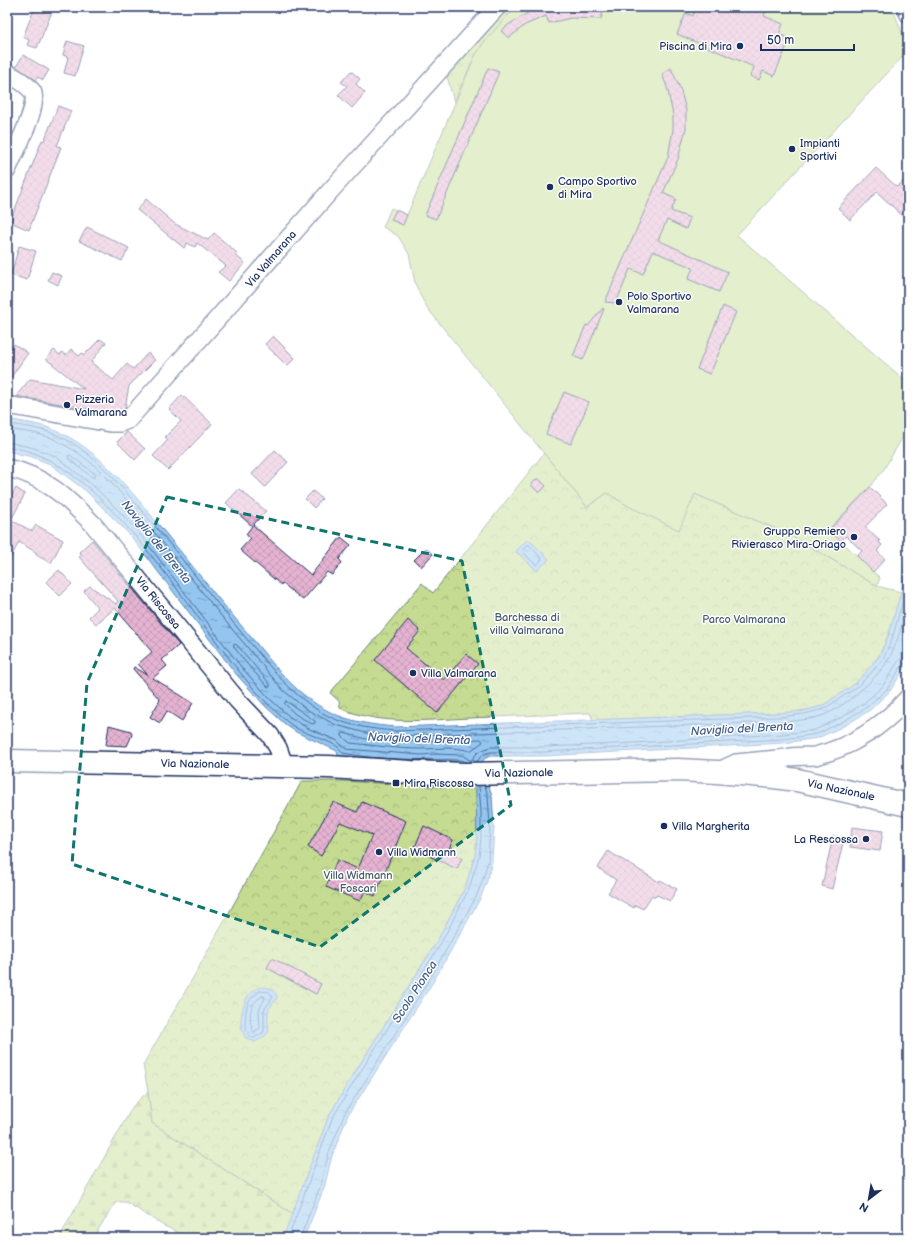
<svg xmlns="http://www.w3.org/2000/svg" width="915" height="1245" font-family="'Balsamiq Sans',sans-serif">
<style>
.grass{fill:url(#grass-tufts);stroke:#708578}
.forest{fill:url(#forest-firs);stroke:#708578}
.park{fill:url(#park-crowns);stroke:#708578}
.pitch{fill:#c4db91;stroke:#708578}
.water{fill:url(#water-ripples);stroke:#6389b6}
.lines{fill:none;stroke-linecap:round;stroke-linejoin:round}
.shore{stroke:#4b6b98;stroke-width:1}
.building{fill:url(#building-cross-hatch);stroke:#1b2f5e}
.minor-casing{stroke:#1b2f5e;stroke-width:20}
.major-casing{stroke:#1b2f5e;stroke-width:25}
.minor{stroke:#fff;stroke-width:17}
.major{stroke:#fff;stroke-width:22}
.marked{fill:none;stroke:#0f766e;stroke-width:3;stroke-dasharray:8 5;stroke-linejoin:round}
.poi-dot{fill:#1b2f5e;stroke:#fff;stroke-width:1.5}
.labels{text-anchor:middle;dominant-baseline:central;stroke-width:3;stroke-linejoin:round;paint-order:stroke}
.poi-label{font-size:11px;fill:#1b2f5e;stroke:#fff;text-anchor:start}
.street-label{font-size:11px;fill:#1b2f5e;stroke:#fff}
.park-label{font-size:11px;fill:#455a6b;stroke:#fff}
.water-label{font-size:12px;font-style:italic;fill:#3f5c8a;stroke:#fff}
</style>
<defs>
<pattern id="grass-tufts" width="24" height="20" patternUnits="userSpaceOnUse"><rect width="24" height="20" fill="#c4db91"/><path d="M3 7l-1-3M5 7V3M7 7l1-3M15 17l-1-3M17 17v-4M19 17l1-3" fill="none" stroke="#a8bc7f"/></pattern>
<pattern id="forest-firs" width="22" height="20" patternUnits="userSpaceOnUse"><rect width="22" height="20" fill="#c4db91"/><path d="M5 1l3.5 6h-7zM16 11l3.5 6h-7z" fill="#a8bc7f"/></pattern>
<pattern id="park-crowns" width="20" height="18" patternUnits="userSpaceOnUse"><rect width="20" height="18" fill="#c4db91"/><path d="M2 6a3 3 0 1 1 6 0M12 15a3 3 0 1 1 6 0" fill="none" stroke="#a8bc7f"/></pattern>
<pattern id="water-ripples" width="26" height="14" patternUnits="userSpaceOnUse"><rect width="26" height="14" fill="#93c5f0"/><path d="M2 4q2-2 4 0t4 0M15 11q2-2 4 0t4 0" fill="none" stroke="#77a0c6"/></pattern>
<pattern id="building-cross-hatch" width="8" height="8" patternUnits="userSpaceOnUse"><rect width="8" height="8" fill="#e5b3d1"/><path d="M0 0l8 8M0 8l8-8" fill="none" stroke="#c49ab6"/></pattern>
</defs>
<rect width="100%" height="100%" fill="#fff"/>
<filter id="ink" filterUnits="userSpaceOnUse"><feTurbulence type="fractalNoise" baseFrequency=".025" numOctaves="2"/><feDisplacementMap in="SourceGraphic" scale="8" xChannelSelector="R" yChannelSelector="G"/><feConvolveMatrix kernelMatrix="1 2 1 2 8 2 1 2 1" color-interpolation-filters="sRGB"/></filter>
<g filter="url(#ink)">
<path class="grass" d="M505 12 508 15 484 42 475 56 454 102 446 73Z"/>
<path class="forest" d="M148 1091 152 1123 293 1214 283 1238H266L257 1233 252 1238H190L164 1226 126 1202H116L93 1238H59L133 1106Z"/>
<g class="park">
<path d="M544 453 587 507 607 493 632 508 695 494 790 535 877 586 901 592C889 635 883 665 844 692 837 697 829 703 821 706 807 711 792 712 778 713L593 720 590 713C550 715 510 716 470 718 427 720 381 726 340 708L339 701 330 693 422 583 433 593Z"/>
<path d="M302 781H343L476 789 477 839 475 856 465 888 436 943 345 1088 328 1118 293 1214 152 1123 148 1091 143 1065 190 983Z"/>
</g>
<path class="pitch" d="M521 7H623L638 12 641 7H892L908 48V51L737 235 908 383V428L884 469 870 487 829 529 880 578 877 586 790 535 695 494 679 530 632 508 607 493 587 507 428 309 420 295 415 283 409 254 398 236 383 227 391 208 407 215 475 56 484 42 508 15Z"/>
<g class="water">
<path d="M7 419C23 422 42 424 57 431 92 447 116 474 141 503 156 521 170 539 185 557 208 586 232 615 256 643 278 670 298 696 330 712 351 722 373 725 395 727L778 713 803 711 822 706 855 684 879 657 888 637 901 592 908 536V663L890 691 870 710 846 725 818 738 784 743 617 752 544 756H490L484 759 481 764 492 795 494 826 492 862 487 881 480 899 433 982 348 1115 332 1156 324 1188 304 1238H283L328 1118 345 1088 436 943 465 888 475 856 477 839 476 789 461 764 347 758 338 756 337 751 296 732 286 725 265 706 236 674 130 535 86 491 50 464 32 457 7 451Z"/>
<path d="M528 539 549 559 537 571 516 551Z"/>
<path d="M265 987C272 989 276 991 277 998 274 1002 269 1007 268 1012 266 1030 276 1031 255 1042L246 1038C244 1035 243 1032 242 1029 240 1024 241 1019 242 1013 245 1000 248 988 265 987Z"/>
</g>
<g class="lines">
<g class="shore">
<path d="M7 424C23 426 39 428 54 434 89 448 114 478 138 506 175 549 209 594 245 637 271 667 292 697 328 716 348 726 372 729 395 731L779 717 804 714 824 709 857 687 870 674 883 659 892 639 905 593 908 562"/>
<path d="M7 429 34 433 52 438 77 452 94 465 113 484 158 537 227 623 283 690 306 709 336 725 366 733 395 736 779 722C794 721 810 720 824 715 843 708 876 679 887 662 898 644 903 621 908 601"/>
<path d="M7 442 34 448 55 456 91 484 111 503 137 530 242 668 271 700 291 718 309 729 336 740 346 749 421 755 434 754 462 755 471 761 478 752 490 747H544L617 744 783 734 815 730 842 717 864 703 883 686 899 660 903 657H908"/>
<path d="M7 447C106 454 201 638 268 704 278 713 287 723 298 729 307 734 335 743 339 748 341 750 341 751 343 753 381 761 422 759 461 760L465 762"/>
<path d="M70 455 95 474V477H92L69 459 68 456Z"/>
<path d="M529 545 542 559 537 565 535 564 523 552 526 546Z"/>
<path d="M234 644 237 645 270 684V687H268L247 664 234 647Z"/>
<path d="M286 701 315 721V723L312 724 295 714 285 704Z"/>
<path d="M344 733 366 739 394 742 481 739 483 742 470 751C454 746 437 749 421 749 397 749 373 745 350 743L342 736V734Z"/>
<path d="M477 762 481 756 490 752H544L617 748 783 739 817 734 844 721 867 707 887 689 903 664 908 662"/>
<path d="M260 991 269 992 273 997 264 1010V1032L254 1038C243 1034 245 1022 246 1012 247 1008 247 1003 250 1000 252 996 257 994 260 991Z"/>
<path d="M262 996H264L265 998 259 1010 260 1028 254 1032C249 1026 249 1009 254 1003 256 1000 260 998 262 996Z"/>
<path d="M288 1238 332 1119 349 1090 440 945 469 889 479 856 481 839V811L479 786"/>
<path d="M300 1238 320 1187 328 1155 345 1113 429 980 476 897 483 879 488 861 490 826 488 796 485 786"/>
</g>
</g>
<g class="building">
<path d="M35 7H54L37 48 27 45 29 40 23 37Z"/>
<path d="M542 7H604L601 19 571 18 549 23 546 16 525 25 509 38 501 31 508 25 531 11Z"/>
<path d="M696 7H767L764 16 783 24 779 34 790 39 774 76 763 71 759 80 750 76 754 67 677 34 686 13 693 16Z"/>
<path d="M67 41 84 46 75 76 64 73 68 57 63 55Z"/>
<path d="M23 55 49 70 43 80 38 77 36 80 16 67Z"/>
<path d="M488 68 499 72 436 219 425 215Z"/>
<path d="M671 68 680 88 686 110V128L678 159 663 193 676 199 671 211 690 218 686 229 667 220 658 240 728 272 719 292 688 279 693 268 653 251 643 274 630 269 616 303 605 302 668 157 673 129V115L667 87 662 74Z"/>
<path d="M351 71 360 79 356 84 365 93 352 108 338 95 347 86 341 82Z"/>
<path d="M58 106 71 111 57 146 61 147 29 230 10 222 42 140 44 141Z"/>
<path d="M876 168 897 187 908 176V221L877 192 850 220 838 208Z"/>
<path d="M146 199 175 224 208 240 214 233 237 253 235 255 245 263 229 281 218 272 226 266 197 243 195 247 187 243 184 248 137 210Z"/>
<path d="M396 210 407 215 403 225 391 220Z"/>
<path d="M87 227 129 248 122 261 79 241Z"/>
<path d="M19 246 36 251 27 280 11 275Z"/>
<path d="M52 272 62 276 58 285 48 280Z"/>
<path d="M723 306 736 312 710 374 697 369Z"/>
<path d="M603 308 604 309 583 360 573 356 586 325 588 326Z"/>
<path d="M273 336 295 358 287 366 265 344Z"/>
<path d="M100 339 106 343 91 362 113 380 127 364 133 369 148 353 155 360 129 386 125 408 122 412 111 413 16 396 30 379 84 389 46 359 54 350 60 355 62 352 66 355 71 349 79 356 82 353 84 355Z"/>
<path d="M14 344 28 353 7 383V354Z"/>
<path d="M564 392 589 402 571 444 546 434Z"/>
<path d="M182 395 212 424 168 470 153 456 168 440 165 437 181 421 169 409Z"/>
<path d="M127 432 145 449 135 460 117 442Z"/>
<path d="M275 450 288 462 265 487 252 474Z"/>
<path d="M538 478 546 486 539 493 531 485Z"/>
<path d="M870 487 887 504 865 527 880 541 879 542 882 545 877 551 885 559 873 572 857 556 862 551 846 536 841 541 829 530Z"/>
<path d="M16 488 25 494 11 520 32 531 36 525 63 540 51 563 36 555 37 553 19 542 7 565V503Z"/>
<path d="M239 489 266 511 253 525 311 575 341 537 351 545 339 559 342 563 332 575 327 572 303 600 282 583 281 585 240 550 250 539 246 534 252 526 226 503Z"/>
<path d="M313 491 322 499 314 508 305 499Z"/>
<path d="M92 540 179 645 162 660 167 666 153 678 193 703 182 721 167 711 160 723 150 717 160 700 133 669 134 667 148 675 138 664 152 652 115 608 96 624 89 617 98 608 84 591 90 586 116 604 118 601 79 557 82 555 79 552Z"/>
<path d="M426 548 433 554 421 567 414 560Z"/>
<path d="M59 570 72 584 60 596 46 582Z"/>
<path d="M408 620 420 631 406 648 444 680 466 654 478 664 437 713 375 660Z"/>
<path d="M109 725 131 731 132 735 127 746 106 745Z"/>
<path d="M333 802 357 812 362 802 406 821 375 896 365 891 360 901 326 887 337 860 358 869 372 835 340 822 321 856 308 847Z"/>
<path d="M424 826 453 840 449 849 452 851 451 853 462 858 457 869 414 849Z"/>
<path d="M852 827 883 831 880 851 850 847Z"/>
<path d="M833 836 844 839 832 889 822 886Z"/>
<path d="M608 851 659 882 660 880 677 889 670 901 657 895 655 897 652 895 643 909 635 905 634 908 608 893 616 880 598 868Z"/>
<path d="M272 958 321 984 316 994 267 968Z"/>
</g>
<g class="lines">
<defs>
<g id="minor">
<path d="M906 7 908 13"/>
<path d="M7 73C16 78 26 83 32 91 41 103 13 156 7 170"/>
<path d="M7 405 110 423H120L128 420 332 189 497 7"/>
<path d="M7 468C44 475 68 499 93 524L238 701 270 735 278 748 282 759 283 766"/>
<path d="M717 772 736 763 787 758"/>
<path d="M774 777C775 769 778 760 787 758 796 755 806 757 815 756 852 747 883 726 908 698"/>
</g>
<path id="major" d="M7 761 329 767 411 772 465 774 678 770 717 772 774 777 797 780 908 805"/>
</defs>
<use href="#minor" class="minor-casing"/>
<use href="#major" class="major-casing"/>
<use href="#minor" class="minor"/>
<use href="#major" class="major"/>
</g>
</g>
<path d="M0 0H915V1245H0ZM167 497 462 561 511 805 320 947 72 864 87 683Z" fill="#fff" fill-opacity=".55" fill-rule="evenodd"/>
<path class="marked" d="M167 497 462 561 511 805 320 947 72 864 87 683Z"/>
<g class="poi-dot">
<circle cx="740" cy="46" r="4"/>
<circle cx="792" cy="149" r="4"/>
<circle cx="550" cy="187" r="4"/>
<circle cx="619" cy="302" r="4"/>
<circle cx="67" cy="405" r="4"/>
<circle cx="854" cy="537" r="4"/>
<circle cx="413" cy="673" r="4"/>
<rect x="392" y="779" width="8" height="8" rx="2"/>
<circle cx="664" cy="826" r="4"/>
<circle cx="866" cy="839" r="4"/>
<circle cx="379" cy="852" r="4"/>
</g>
<g class="labels">
<g class="poi-label">
<text x="732" y="46" text-anchor="end">Piscina di Mira</text>
<text x="800" y="143">Impianti<tspan x="800" dy="13">Sportivi</tspan></text>
<text x="558" y="181">Campo Sportivo<tspan x="558" dy="13">di Mira</tspan></text>
<text x="627" y="296">Polo Sportivo<tspan x="627" dy="13">Valmarana</tspan></text>
<text x="75" y="399">Pizzeria<tspan x="75" dy="13">Valmarana</tspan></text>
<text x="846" y="531" text-anchor="end">Gruppo Remiero<tspan x="846" dy="13">Rivierasco Mira-Oriago</tspan></text>
<text x="421" y="673">Villa Valmarana</text>
<text x="404" y="783">Mira Riscossa</text>
<text x="672" y="826">Villa Margherita</text>
<text x="858" y="839" text-anchor="end">La Rescossa</text>
<text x="387" y="852">Villa Widmann</text>
</g>
<g class="street-label">
<text transform="translate(271 259) rotate(-49)">Via Valmarana</text>
<text transform="translate(158 603) rotate(51)">Via Riscossa</text>
<text transform="translate(195 764) rotate(1)">Via Nazionale</text>
<text transform="translate(519 773) rotate(-1)">Via Nazionale</text>
<text transform="translate(841 790) rotate(12)">Via Nazionale</text>
</g>
<g class="park-label">
<text x="527" y="617">Barchessa di<tspan x="527" dy="13">villa Valmarana</tspan></text>
<text x="744" y="619">Parco Valmarana</text>
<text x="358" y="875">Villa Widmann<tspan x="358" dy="13">Foscari</tspan></text>
</g>
<g class="water-label">
<text transform="translate(156 542) rotate(51)">Naviglio del Brenta</text>
<text transform="translate(742 729) rotate(-3)">Naviglio del Brenta</text>
<text transform="translate(419 739) rotate(2)">Naviglio del Brenta</text>
<text transform="translate(415 992) rotate(-57)">Scolo Pionca</text>
</g>
</g>
<rect width="915" height="1245" fill="none" stroke="#fff" stroke-width="24"/>
<rect x="12" y="12" width="891" height="1221" fill="none" stroke="#1b2f5e" stroke-width="1.5" filter="url(#ink)"/>
<g transform="translate(869 1199) rotate(211)" stroke="#ffffff" stroke-width="3" paint-order="stroke">
<path d="M0-3L7 15L0 10L-7 15Z" fill="#1b2f5e"/>
<text y="-6" font-size="11" font-weight="bold" text-anchor="middle" fill="#1b2f5e">N</text>
</g>
<path d="M761 44v6h93v-6" fill="none" stroke="#1b2f5e" stroke-width="2"/>
<text x="767" y="44" font-size="12" fill="#1b2f5e" stroke="#ffffff" stroke-width="3" paint-order="stroke">50 m</text>
</svg>
